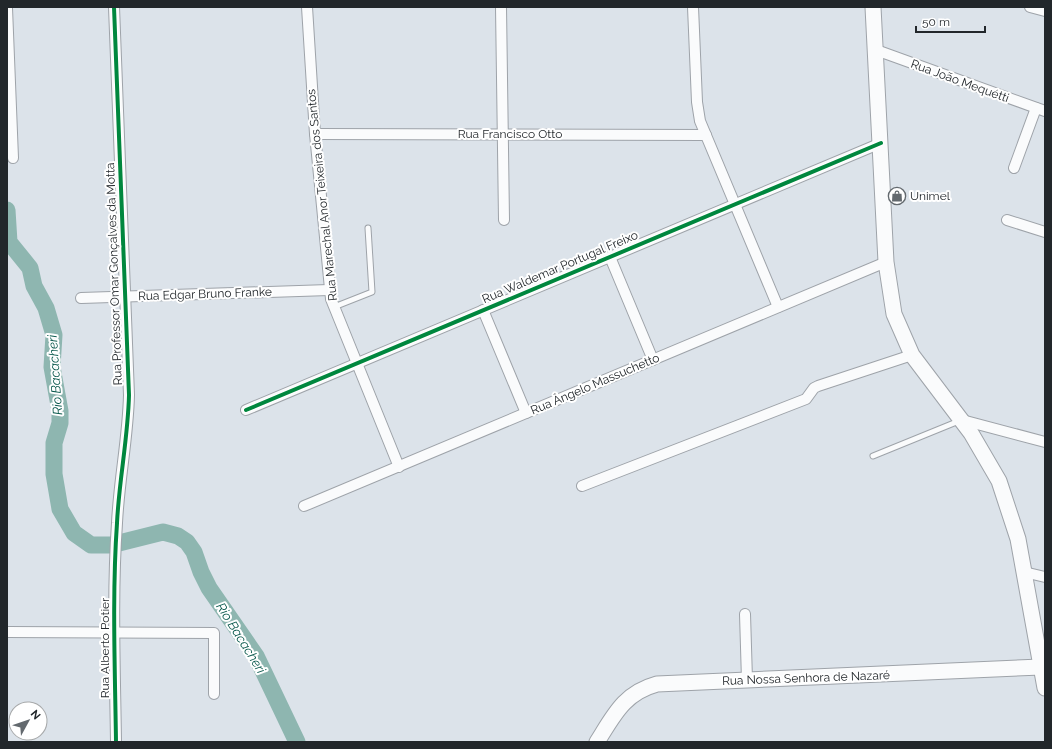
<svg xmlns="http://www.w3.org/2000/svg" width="1052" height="749" font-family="Raleway,sans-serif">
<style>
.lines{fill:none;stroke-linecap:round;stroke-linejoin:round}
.river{stroke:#8eb6b0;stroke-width:17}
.lane-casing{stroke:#9ea3a9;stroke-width:7}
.street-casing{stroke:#9ea3a9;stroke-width:12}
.secondary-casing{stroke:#9ea3a9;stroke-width:17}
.lane{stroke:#fafbfc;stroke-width:5}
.street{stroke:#fafbfc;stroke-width:10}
.secondary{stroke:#fafbfc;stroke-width:15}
.cycleway-casing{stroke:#fff;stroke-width:6}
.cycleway{stroke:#00873e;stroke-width:4}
.labels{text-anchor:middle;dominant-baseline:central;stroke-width:4;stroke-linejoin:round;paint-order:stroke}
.street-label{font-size:12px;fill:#22272b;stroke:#fff}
.poi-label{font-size:12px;fill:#22272b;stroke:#fff;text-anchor:start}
.water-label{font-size:13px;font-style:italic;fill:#08574b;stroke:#fff}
</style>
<rect width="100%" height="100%" fill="#dce3ea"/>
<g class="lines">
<path class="river" d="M7 210 9 242 30 268 34 286 46 308 54 335 52 367 60 411V423L54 443V474L60 509 74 533 91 545H111L163 532 178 536 187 542 194 552 201 572 209 588 256 656 297 742"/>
<defs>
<g id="lane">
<path d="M334 307 372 292 368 228"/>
<path d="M873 456 959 421"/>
</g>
<g id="street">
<path d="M114 7 129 395C128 438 119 480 117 523 112 595 115 669 116 742"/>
<path d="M307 7 315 134 331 299 399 467"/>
<path d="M501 7 504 220"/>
<path d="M693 7 697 102 700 121 778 307"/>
<path d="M1030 7 1045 11"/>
<path d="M7 8 13 158"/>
<path d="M876 50 1045 111"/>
<path d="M315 134 706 135"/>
<path d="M1014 168 1036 108"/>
<path d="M1007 220 1045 232"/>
<path d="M610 257 653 360"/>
<path d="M81 298 329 290"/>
<path d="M483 310 526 413"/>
<path d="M246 410 881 143"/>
<path d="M962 420 1045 442"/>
<path d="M582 486 806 399 814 388 818 386 912 355"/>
<path d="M304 506 886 262"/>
<path d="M1024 572 1045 577"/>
<path d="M745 614 747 680"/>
<path d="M7 632 214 633V694"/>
</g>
<g id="secondary">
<path d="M873 7 886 262 894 314 912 355 971 433 999 481 1018 539 1045 688"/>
<path d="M597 742C614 715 624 693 657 684L1041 667"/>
</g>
</defs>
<use href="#lane" class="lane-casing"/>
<use href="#street" class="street-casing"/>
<use href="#secondary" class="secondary-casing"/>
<use href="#lane" class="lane"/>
<use href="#street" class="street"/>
<use href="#secondary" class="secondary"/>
<defs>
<g id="cycleway">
<path d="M114 7 129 395C128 438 119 480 117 523 112 595 115 669 116 742"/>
<path d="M246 410 881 143"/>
</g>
</defs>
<use href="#cycleway" class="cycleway-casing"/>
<use href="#cycleway" class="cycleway"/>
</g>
<defs>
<symbol id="shop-ring" viewBox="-11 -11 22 22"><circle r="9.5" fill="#fff" stroke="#63696e" stroke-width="1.5"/><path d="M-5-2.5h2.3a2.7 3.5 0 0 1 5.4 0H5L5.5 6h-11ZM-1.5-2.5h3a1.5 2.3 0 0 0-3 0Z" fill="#63696e"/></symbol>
</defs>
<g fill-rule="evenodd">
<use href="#shop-ring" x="887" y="186" width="20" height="20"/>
</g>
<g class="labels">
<g class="street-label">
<text transform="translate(960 81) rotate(20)">Rua João Mequétti</text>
<text x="510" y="134">Rua Francisco Otto</text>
<text transform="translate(322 195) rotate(-96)">Rua Marechal Anor Teixeira dos Santos</text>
<text transform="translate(560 267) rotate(-23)">Rua Waldemar Portugal Freixo</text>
<text transform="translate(114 274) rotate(-92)">Rua Professor Omar Gonçalves da Motta</text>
<text transform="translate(205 294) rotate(-2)">Rua Edgar Bruno Franke</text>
<text transform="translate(595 384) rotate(-23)">Rua Ângelo Massuchetto</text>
<text transform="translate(105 648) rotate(-90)">Rua Alberto Potier</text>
<text transform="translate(806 678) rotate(-2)">Rua Nossa Senhora de Nazaré</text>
</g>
<g class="poi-label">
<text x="910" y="196">Unimel</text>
</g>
<g class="water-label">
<text transform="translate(55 375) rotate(-94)">Rio Bacacheri</text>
<text transform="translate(241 638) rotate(58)">Rio Bacacheri</text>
</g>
</g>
<rect width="1052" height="749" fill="none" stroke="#22272b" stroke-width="16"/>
<g transform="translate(28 721) rotate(50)"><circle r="19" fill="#ffffff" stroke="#a7a9aa"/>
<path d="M0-3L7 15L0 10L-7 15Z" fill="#63696e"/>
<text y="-6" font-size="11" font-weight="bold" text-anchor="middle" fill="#22272b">N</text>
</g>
<path d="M916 26v6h69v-6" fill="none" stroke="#22272b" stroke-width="2"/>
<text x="922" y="26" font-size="12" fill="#22272b" stroke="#ffffff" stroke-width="3" paint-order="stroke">50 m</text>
</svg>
